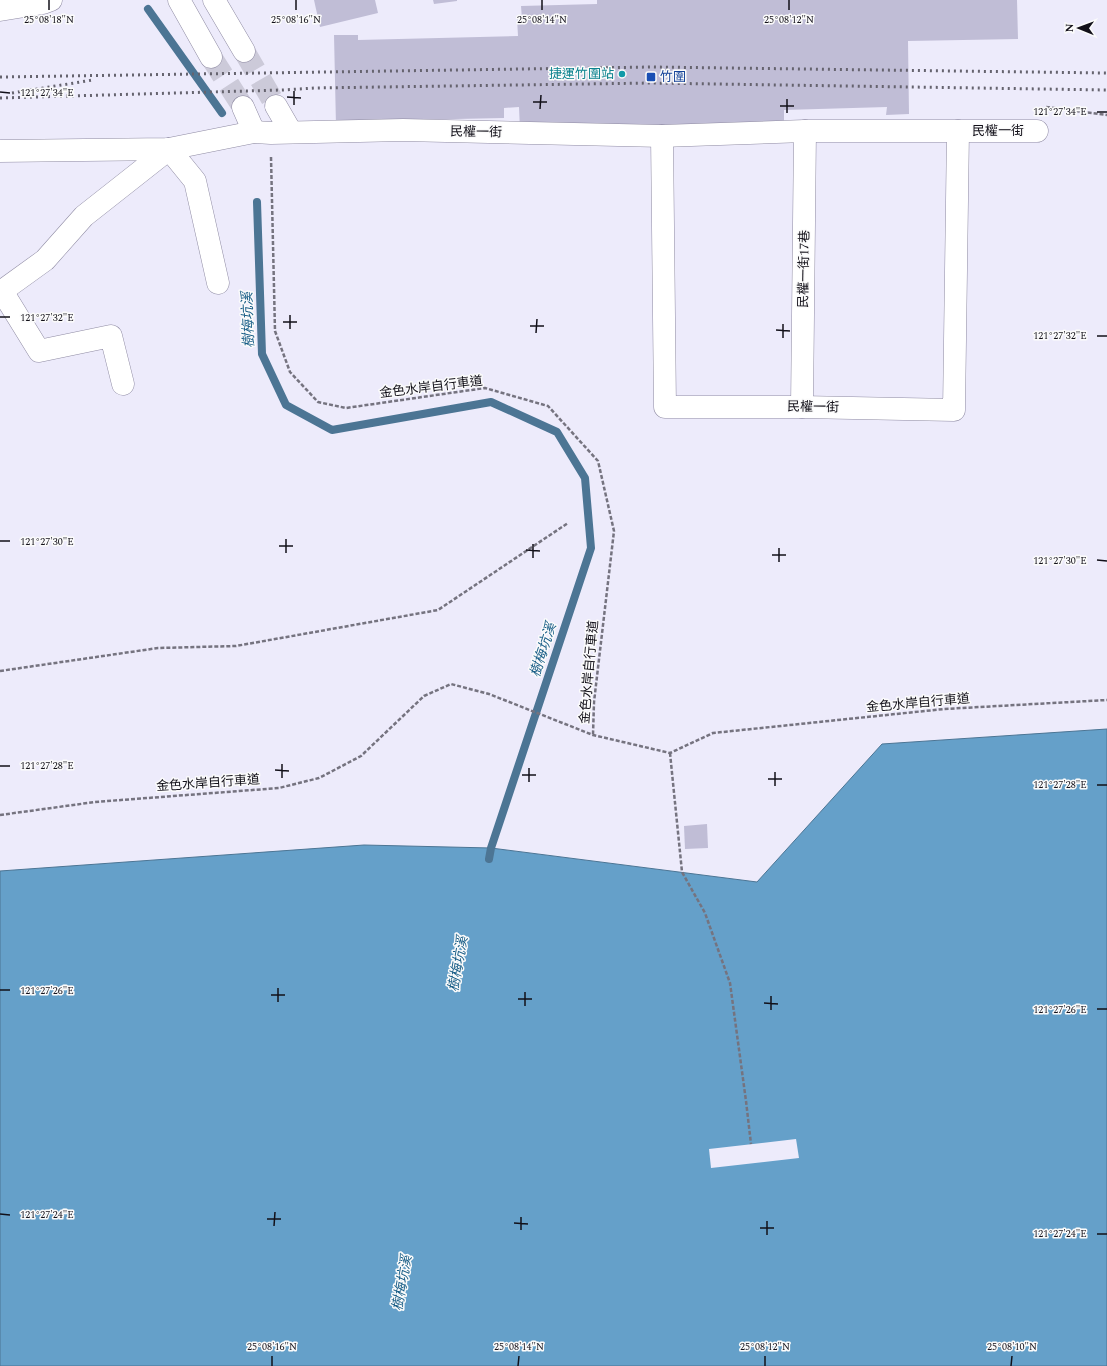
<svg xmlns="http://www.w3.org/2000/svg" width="1107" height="1366" font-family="Spectral,'Noto Sans TC',serif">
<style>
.water{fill:#65a0c9;stroke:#4c7594}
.pier{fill:#edebfb}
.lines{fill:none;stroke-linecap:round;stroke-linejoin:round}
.stream{stroke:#4c7594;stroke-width:8}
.building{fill:#c0bdd6}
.minor-tunnel{stroke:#cccad9;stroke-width:22;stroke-dasharray:22 11;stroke-linecap:butt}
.minor-casing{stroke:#8f8ba3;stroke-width:23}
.major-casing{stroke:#8f8ba3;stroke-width:23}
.path{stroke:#75737f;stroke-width:2.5;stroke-dasharray:4 2;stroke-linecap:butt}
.minor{stroke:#fff;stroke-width:22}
.major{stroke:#fff;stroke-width:22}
.rail{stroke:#65636e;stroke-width:3;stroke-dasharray:2 4;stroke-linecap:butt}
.ticks{fill:none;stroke:#121019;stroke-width:1.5}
.culture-dot{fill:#0f9aa8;stroke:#fbfbfb;stroke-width:1.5}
.transit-dot{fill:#1a4fb4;stroke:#fbfbfb;stroke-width:1.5}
.labels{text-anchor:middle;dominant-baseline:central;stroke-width:3;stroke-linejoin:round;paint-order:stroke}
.culture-label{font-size:13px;fill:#0d838f;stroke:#fbfbfb;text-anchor:end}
.transit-label{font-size:13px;fill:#164399;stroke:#fbfbfb;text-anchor:start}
.street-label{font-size:13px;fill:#121019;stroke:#fbfbfb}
.water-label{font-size:14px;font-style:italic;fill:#195e87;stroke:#fbfbfb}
.ticks-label{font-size:10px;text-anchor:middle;fill:#121019;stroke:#fbfbfb;stroke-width:3;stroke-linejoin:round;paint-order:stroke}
</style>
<rect width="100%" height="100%" fill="#edebfb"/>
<path class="water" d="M1107 729V1366H0V871L364 845 491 848 757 882 882 744Z"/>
<path class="pier" d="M796 1139 799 1158 711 1168 709 1149Z"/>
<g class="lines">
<g class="stream">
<path d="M148 9 222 113"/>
<path d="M257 202 262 354 286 405 332 430 491 402 557 432 585 478 591 548 491 848 489 859"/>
</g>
</g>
<g class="building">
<path d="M314 0H375L378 13 320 27Z"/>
<path d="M433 0H457V1L434 4Z"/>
<path d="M597 0H1017L1018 39 908 41 909 114 886 115 887 107 784 110V127L520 130 519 107 504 108V118L359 121 336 126 334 35H358V40L518 36 517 18 522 19 521 6 597 4Z"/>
<path d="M707 824 708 848 685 849 684 826Z"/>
</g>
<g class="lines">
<g class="minor-tunnel">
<path d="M244 51 276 106"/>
<path d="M211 57 243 107"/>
</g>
<defs>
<g id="minor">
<path d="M179 0 211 57"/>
<path d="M214 0 244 51"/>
<path d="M276 106 291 132"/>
<path d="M243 107 254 132"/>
<path d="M662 136 665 407H802L954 410 958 131"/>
<path d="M169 149 195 181 218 283"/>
<path d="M0 151 169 149 254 132 271 133 403 130 662 136 805 131H1037"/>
<path d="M0 290 2 291 45 260 84 216 169 149"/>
<path d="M2 291 39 351 111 336 123 384"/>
<path d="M802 407 805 131"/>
</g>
<path id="major" d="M0 10 43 3 51 0"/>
</defs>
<use href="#minor" class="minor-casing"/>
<use href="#major" class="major-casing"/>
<g class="path">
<path d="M1046 107 1107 115"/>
<path d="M271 157 275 331 290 372 318 402 346 408 485 388 548 406 598 461 614 531 594 702 593 735"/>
<path d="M0 671 158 648 236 646 438 610 568 523"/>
<path d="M670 753 682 872 705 913 730 983 746 1101 751 1144"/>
<path d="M0 815 95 802 279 788 319 778 361 756 424 696 451 684 489 694 593 735 670 753 713 733 944 709 1107 700"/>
</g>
<use href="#minor" class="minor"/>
<use href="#major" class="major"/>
<g class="rail">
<path d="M0 77 652 67 1107 73"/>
<path d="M12 93 93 80"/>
<path d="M0 98 282 90 315 88 651 83 1107 90"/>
</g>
</g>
<path class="ticks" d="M49 10V0M296 10V0M542 10V0M789 10V0M0 92 10 93M287 97 301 98M533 102H547M294 105V91M780 106H794M540 109 541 95M1097 112H1107M787 113V99M0 317H10M283 322H297M530 326H544M290 329V315M776 330 790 331M536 333 537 319M1097 336H1107M783 338V324M0 541H10M279 546H293M526 550 540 551M286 553V539M772 555H786M533 558V544M1097 560 1107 561M779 562V548M0 766H10M275 770 289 771M522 775H536M282 778V764M768 779H782M529 782V768M1097 785H1107M775 786V772M0 990H10M271 995H285M518 999H532M278 1002V988M764 1003 778 1004M525 1006V992M1097 1009H1107M771 1010V996M0 1214 10 1215M267 1219H281M514 1223 528 1224M274 1226 275 1212M760 1228H774M521 1230V1217M1097 1234H1107M767 1235V1221M272 1366V1356M518 1366 519 1356M765 1366V1356M1011 1366 1012 1356"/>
<circle class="culture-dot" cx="622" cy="74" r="4"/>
<rect class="transit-dot" x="646" y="72" width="10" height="10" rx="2"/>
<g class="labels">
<g class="culture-label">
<text x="614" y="74">捷運竹圍站</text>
</g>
<g class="transit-label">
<text x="660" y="77">竹圍</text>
</g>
<g class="street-label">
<text x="998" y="131">民權一街</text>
<text transform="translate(476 132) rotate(1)">民權一街</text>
<text transform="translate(804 269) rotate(-89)">民權一街17巷</text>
<text transform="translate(431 387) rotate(-7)">金色水岸自行車道</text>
<text transform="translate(813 407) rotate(1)">民權一街</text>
<text transform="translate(589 672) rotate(-85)">金色水岸自行車道</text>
<text transform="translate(918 703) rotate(-5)">金色水岸自行車道</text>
<text transform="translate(208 783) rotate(-4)">金色水岸自行車道</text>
</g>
<g class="water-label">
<text transform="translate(248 320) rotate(-92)">樹梅坑溪</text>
<text transform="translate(543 650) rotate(-72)">樹梅坑溪</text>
<text transform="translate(458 964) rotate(-80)">樹梅坑溪</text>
<text transform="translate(402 1283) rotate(-80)">樹梅坑溪</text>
</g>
</g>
<g class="ticks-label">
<text x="49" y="23">25°08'18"N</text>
<text x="296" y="23">25°08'16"N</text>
<text x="542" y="23">25°08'14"N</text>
<text x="789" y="23">25°08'12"N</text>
<text x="47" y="96">121°27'34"E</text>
<text x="1060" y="115">121°27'34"E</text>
<text x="47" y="321">121°27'32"E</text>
<text x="1060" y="339">121°27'32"E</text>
<text x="47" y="545">121°27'30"E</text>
<text x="1060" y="564">121°27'30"E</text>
<text x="47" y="769">121°27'28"E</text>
<text x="1060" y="788">121°27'28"E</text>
<text x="47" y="994">121°27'26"E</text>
<text x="1060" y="1013">121°27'26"E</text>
<text x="47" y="1218">121°27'24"E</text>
<text x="1060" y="1237">121°27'24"E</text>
<text x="272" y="1350">25°08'16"N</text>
<text x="519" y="1350">25°08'14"N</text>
<text x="765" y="1350">25°08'12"N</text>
<text x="1012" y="1350">25°08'10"N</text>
</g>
<g transform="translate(1079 28) rotate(271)" stroke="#fbfbfb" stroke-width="3" paint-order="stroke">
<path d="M0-3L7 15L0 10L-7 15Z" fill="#121019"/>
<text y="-6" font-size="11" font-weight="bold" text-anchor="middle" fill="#121019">N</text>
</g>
</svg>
